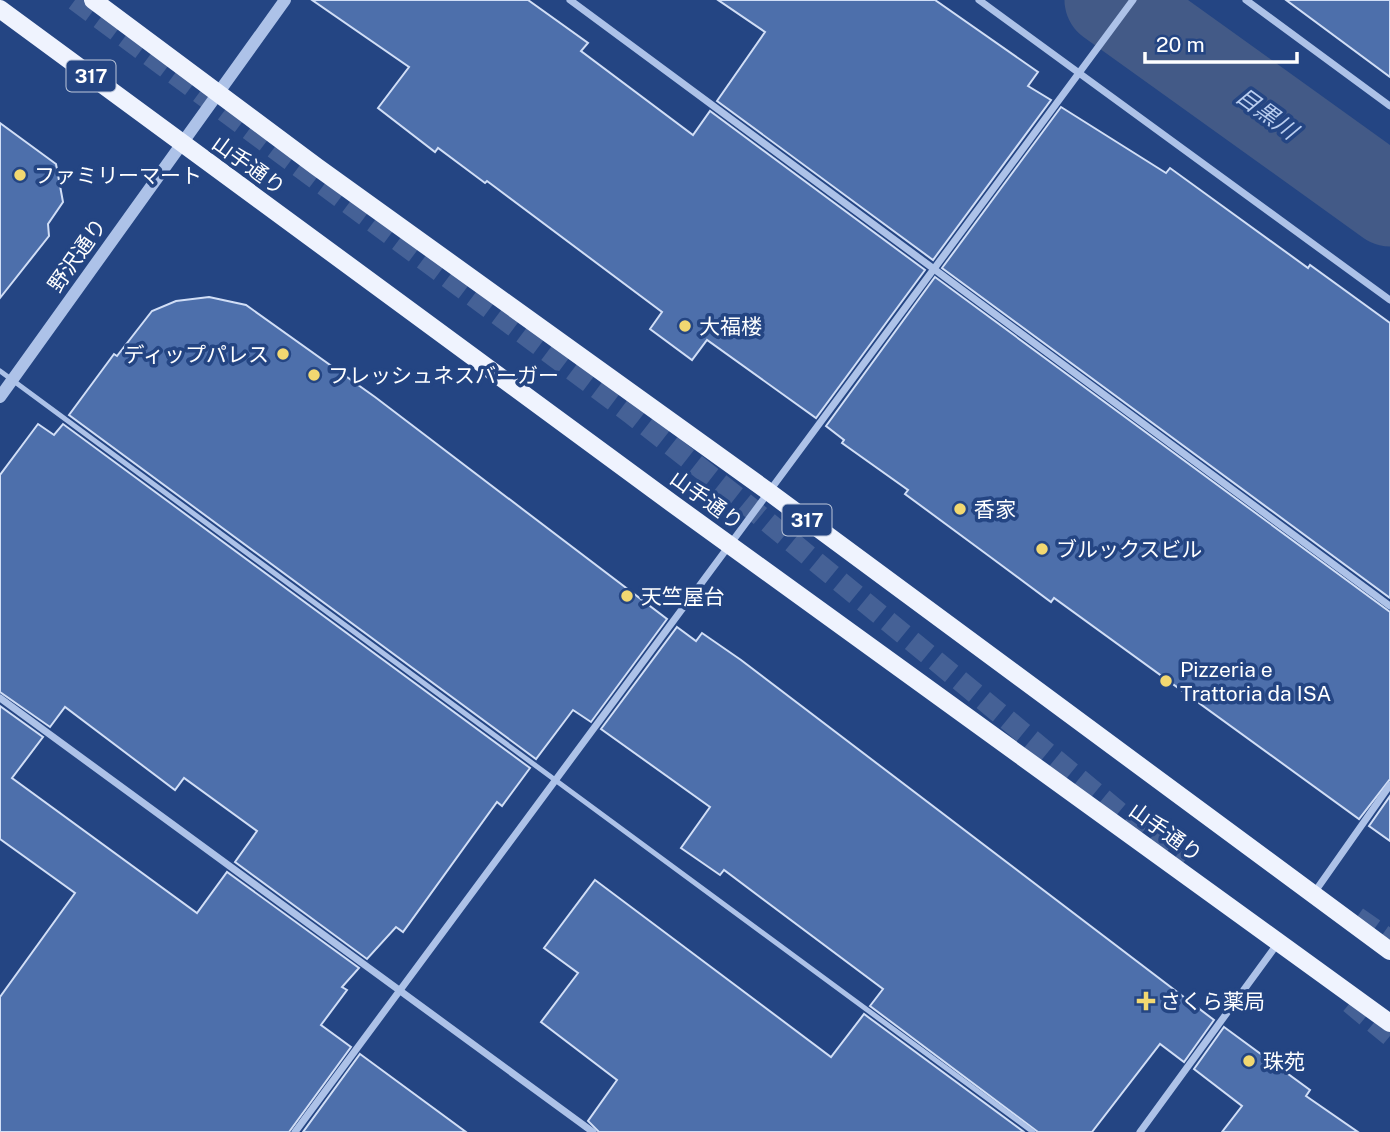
<svg xmlns="http://www.w3.org/2000/svg" width="1390" height="1132" font-family="'Public Sans','Noto Sans JP',sans-serif">
<style>
.lines{fill:none;stroke-linecap:round;stroke-linejoin:round}
.river{stroke:#435a87;stroke-width:91}
.building{fill:#4d6fab;stroke:#d1def6;stroke-width:2}
.motorway-tunnel{stroke:#456196;stroke-width:21;stroke-dasharray:21 10;stroke-linecap:butt}
.service{stroke:#adc2e8;stroke-width:5}
.minor{stroke:#adc2e8;stroke-width:7}
.tertiary{stroke:#adc2e8;stroke-width:12}
.primary{stroke:#eff3fe;stroke-width:18}
.poi-dot{fill:#f2d871;stroke:#244583;stroke-width:2.5}
.labels{text-anchor:middle;dominant-baseline:central;stroke-width:7;stroke-linejoin:round;paint-order:stroke}
.shield{fill:#244583;stroke:#bdc7da;stroke-width:2}
.shield-label{font-size:19px;font-weight:bold;fill:#fff}
.street-label{font-size:21px;fill:#fff;stroke:#244583}
.poi-label{font-size:21px;fill:#fff;stroke:#244583;text-anchor:start}
.water-label{font-size:23px;font-style:italic;fill:#b9cdef;stroke:#244583}
</style>
<rect width="100%" height="100%" fill="#244583"/>
<g class="lines">
<path class="river" d="M1110 0 1390 201"/>
</g>
<g class="building">
<path d="M312 0H528L588 43 581 51 693 135 710 111 925 270 816 418 707 340 692 360 650 329 662 312 487 181 485 183 438 148 435 152 378 108 409 67Z"/>
<path d="M718 0H935L1038 72 1028 86 1051 100 933 260 717 101 765 32Z"/>
<path d="M1286 0H1390V77Z"/>
<path d="M1061 107 1166 173 1170 168 1308 268 1310 265 1390 323V598L942 268Z"/>
<path d="M0 123 56 164 63 202 48 224 49 236 0 298Z"/>
<path d="M935 277 1390 612V779L1359 819 1054 598 1051 602 989 556 905 494 908 490 842 443 844 440 826 426Z"/>
<path d="M209 297 246 305 375 397 667 619 591 722 573 710 536 759 69 415 114 354 117 356 152 311 176 301Z"/>
<path d="M38 424 54 435 63 424 530 768 502 806 497 802 403 932 396 927 367 959 235 862 257 831 184 778 175 790 65 707 50 727 0 692V475Z"/>
<path d="M677 627 696 641 702 633 741 660 1214 1020 1184 1062 1160 1044 1092 1132H1038L870 1006 883 989 724 870 720 875 681 848 710 807 601 729Z"/>
<path d="M0 706 43 737 12 778 197 913 227 872 359 968 342 987 347 990 321 1025 351 1047 289 1132H0V997L75 893 0 839Z"/>
<path d="M1390 796V841L1369 826Z"/>
<path d="M595 880 831 1057 864 1014 1024 1132H599L588 1121 617 1080 541 1022 578 973 544 948Z"/>
<path d="M1224 1027 1310 1090 1306 1096 1358 1132H1222L1242 1106 1194 1069Z"/>
<path d="M360 1054 466 1132H303Z"/>
</g>
<g class="lines">
<g class="motorway-tunnel">
<path d="M75 0 630 413 741 500 1182 864"/>
<path d="M1357 917 1390 940"/>
<path d="M1350 1003 1390 1036"/>
</g>
<path class="service" d="M0 371 1033 1132"/>
<g class="minor">
<path d="M570 0 1390 606"/>
<path d="M979 0 1390 300"/>
<path d="M1246 0 1390 106"/>
<path d="M0 698 593 1132"/>
<path d="M1314 893 1390 785"/>
<path d="M295 1132 1133 0"/>
<path d="M1140 1132 1278 943"/>
</g>
<path class="tertiary" d="M0 397 285 0"/>
<g class="primary">
<path d="M93 0 317 167 769 492 1390 951"/>
<path d="M0 9 673 504 1390 1023"/>
</g>
</g>
<g class="poi-dot">
<circle cx="20" cy="175" r="7"/>
<circle cx="685" cy="326" r="7"/>
<circle cx="283" cy="354" r="7"/>
<circle cx="314" cy="375" r="7"/>
<circle cx="960" cy="509" r="7"/>
<circle cx="1042" cy="549" r="7"/>
<circle cx="627" cy="596" r="7"/>
<circle cx="1166" cy="681" r="7"/>
<path d="M1142.5 990.5h7v7h7v7h-7v7h-7v-7h-7v-7h7z"/>
<circle cx="1249" cy="1061" r="7"/>
</g>
<g class="labels">
<g class="shield">
<rect x="66.5" y="60.5" width="49" height="31" rx="5"/>
<rect x="782.5" y="504.5" width="49" height="31" rx="5"/>
</g>
<g class="shield-label">
<text x="91" y="76">317</text>
<text x="807" y="520">317</text>
</g>
<g class="street-label">
<text transform="translate(249 165) rotate(36)">山手通り</text>
<text transform="translate(77 255) rotate(-55)">野沢通り</text>
<text transform="translate(707 500) rotate(36)">山手通り</text>
<text transform="translate(1166 832) rotate(36)">山手通り</text>
</g>
<g class="poi-label">
<text x="34" y="175">ファミリーマート</text>
<text x="699" y="326">大福楼</text>
<text x="269" y="354" text-anchor="end">ディップパレス</text>
<text x="328" y="375">フレッシュネスバーガー</text>
<text x="974" y="509">香家</text>
<text x="1056" y="549">ブルックスビル</text>
<text x="641" y="596">天竺屋台</text>
<text x="1180" y="669">Pizzeria e<tspan x="1180" dy="24">Trattoria da ISA</tspan></text>
<text x="1160" y="1001">さくら薬局</text>
<text x="1263" y="1061">珠苑</text>
</g>
<g class="water-label">
<text transform="translate(1267 113) rotate(36)">目黒川</text>
</g>
</g>
<path d="M1145 52v10h152v-10" fill="none" stroke="#ffffff" stroke-width="3.5"/>
<text x="1156" y="52" font-size="21" fill="#ffffff" stroke="#244583" stroke-width="5" paint-order="stroke">20 m</text>
</svg>
